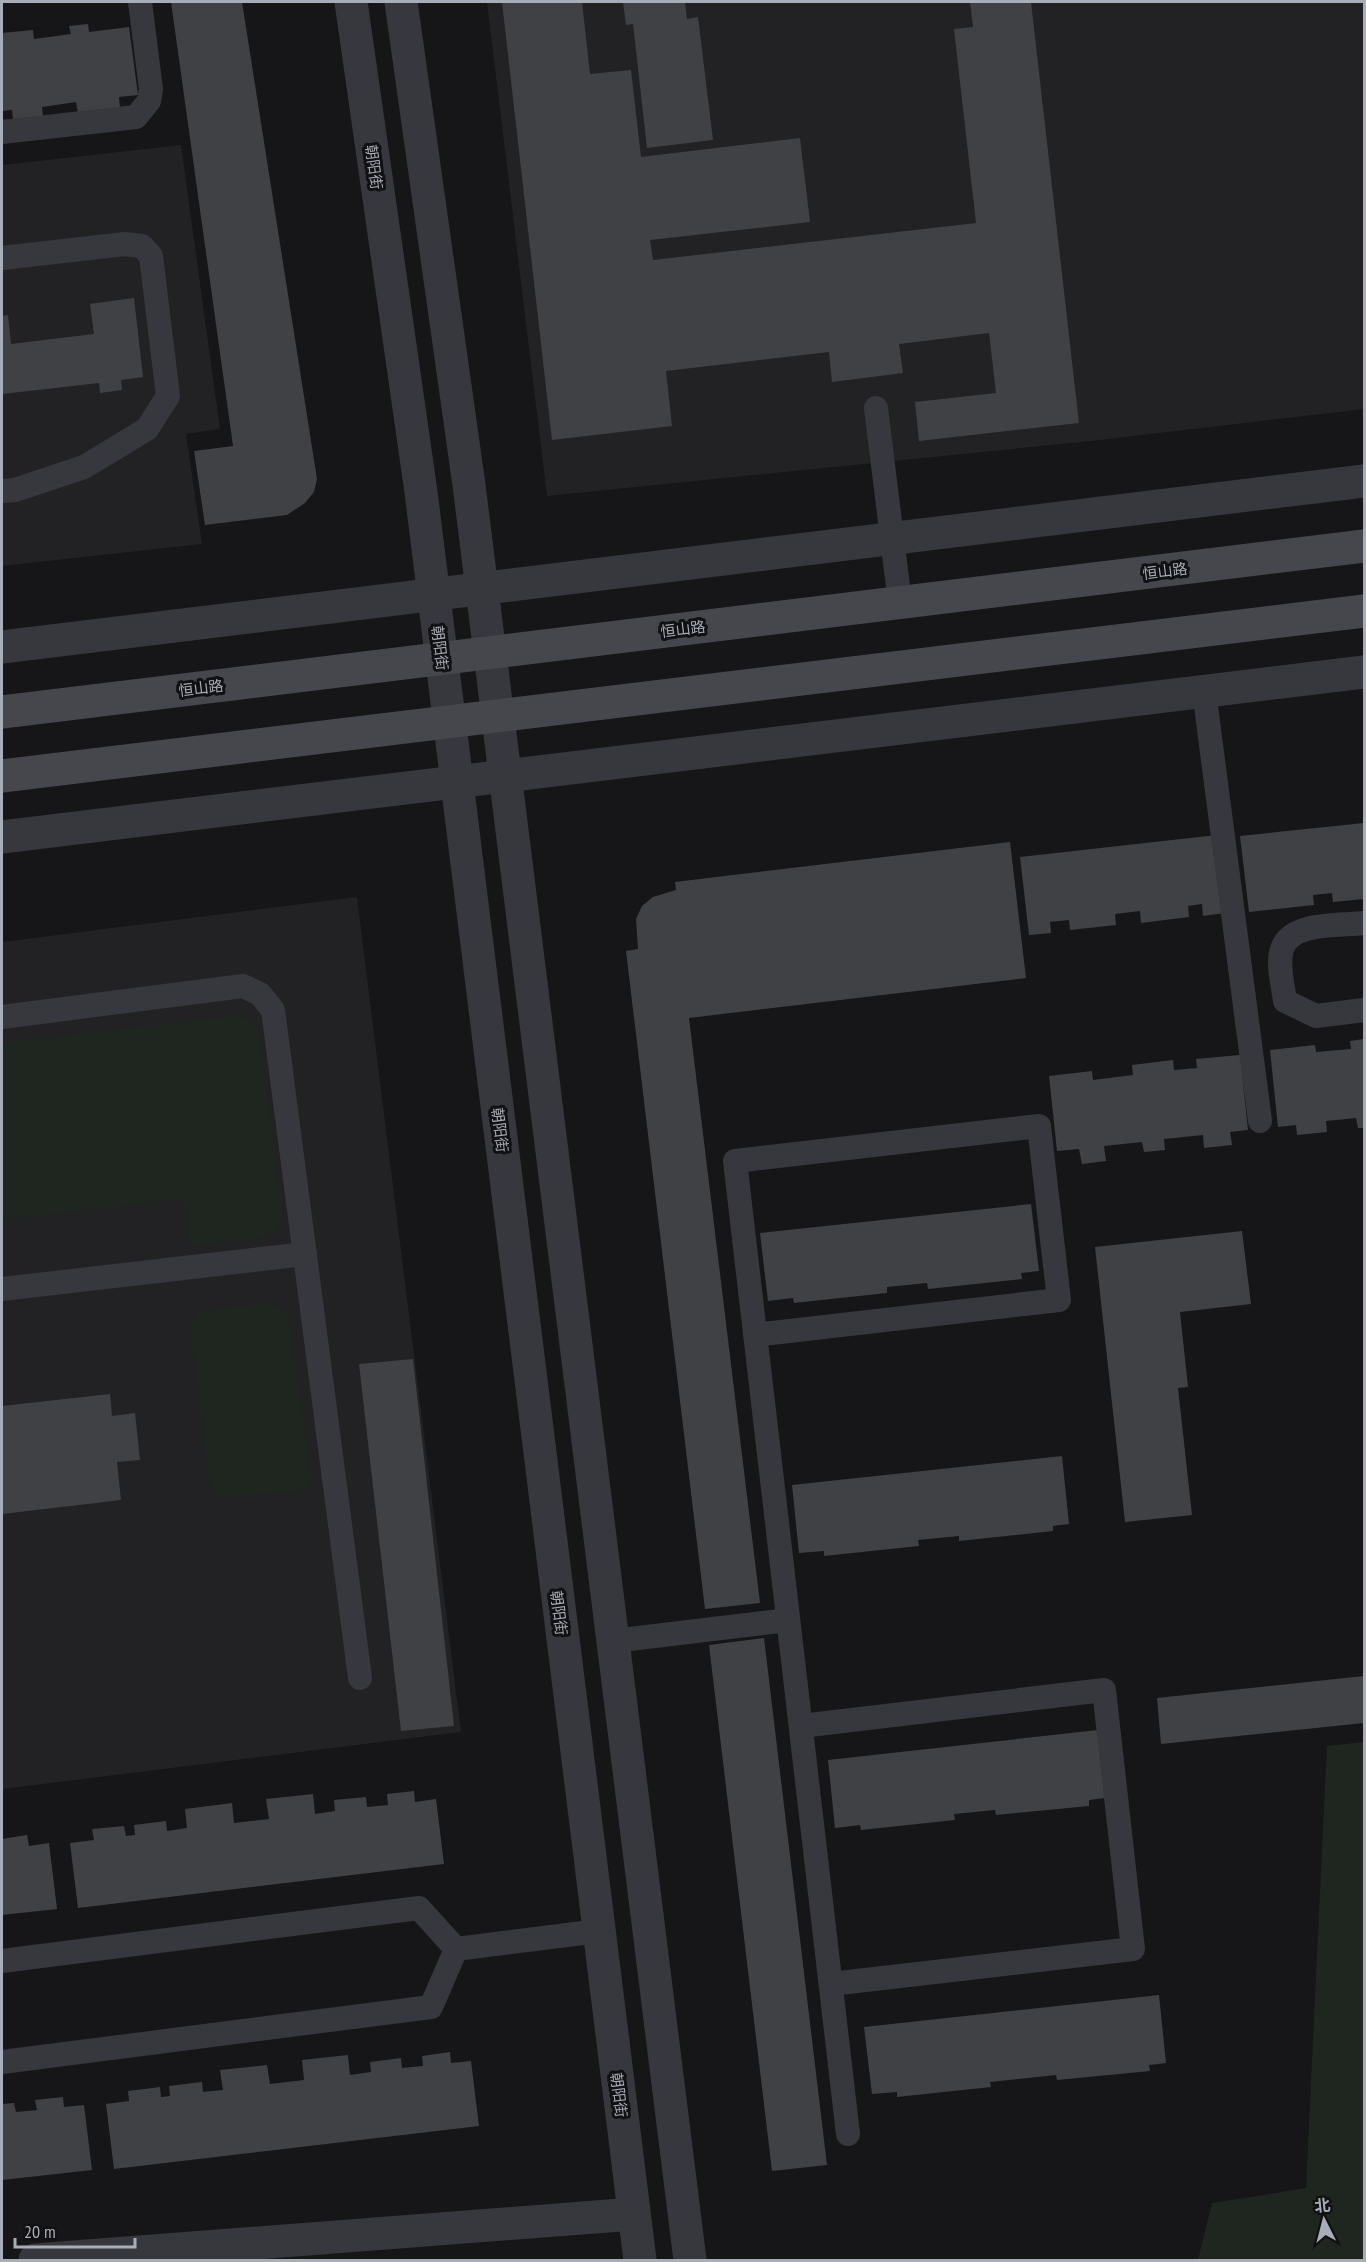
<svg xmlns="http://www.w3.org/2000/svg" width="1366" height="2262" font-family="'PT Sans Narrow','Noto Sans SC',sans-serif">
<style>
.built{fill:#222225}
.green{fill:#1e261f}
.building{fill:#404145}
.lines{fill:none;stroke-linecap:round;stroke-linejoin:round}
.service{stroke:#37383d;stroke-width:24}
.minor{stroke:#37383d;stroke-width:33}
.tertiary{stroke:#37383d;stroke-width:33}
.secondary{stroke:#45474d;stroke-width:33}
.labels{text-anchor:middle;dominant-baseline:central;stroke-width:6;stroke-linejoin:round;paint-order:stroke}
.street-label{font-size:15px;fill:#a8adb8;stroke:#111113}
</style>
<rect width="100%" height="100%" fill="#161618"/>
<g class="built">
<path d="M487 2H1364V409L1091 441 547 496Z"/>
<path d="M181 145 220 429 186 434 202 544 2 566V165Z"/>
<path d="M357 897 461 1732 2 1789V942Z"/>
</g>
<g class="green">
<path d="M232 1016 250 1018 259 1030 283 1220 273 1233 260 1238 189 1246 184 1199 2 1220V1043Z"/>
<path d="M263 1304 282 1308 289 1316 312 1478 306 1487 297 1491 222 1497 213 1491 209 1483 190 1325 198 1313 209 1310Z"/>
<path d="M1364 1742V2260H1198L1212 2203 1306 2188 1327 1746Z"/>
</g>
<g class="building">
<path d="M171 2H242L317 479 314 492 305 503 287 515 205 525 194 451 233 446Z"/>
<path d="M502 2H582L590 74 631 70 641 157 800 138 810 222 650 240 653 260 976 223 954 29 973 27 970 2H1031L1079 423 919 441 915 402 996 393 989 333 899 344 903 373 832 382 829 352 666 371 672 426 552 440Z"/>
<path d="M623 2H685L687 19 698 17 713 140 647 148 633 24 626 25Z"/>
<path d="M88 24 89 32 129 27 138 95 119 97 120 108 78 113 76 102 42 107 43 117 13 120 12 110 2 111V33L33 30 34 39 71 34 69 26Z"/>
<path d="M134 298 143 377 121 380 122 390 100 393 99 383 2 394V316L8 315 11 344 94 334 90 304Z"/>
<path d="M1364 823V899L1333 902 1332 893 1313 895 1314 905 1249 912 1240 836Z"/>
<path d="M1217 835 1225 913 1203 916 1202 904 1188 906 1189 917 1141 923 1140 911 1115 914 1116 925 1070 930 1069 920 1050 922 1051 933 1029 935 1020 857Z"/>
<path d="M1010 842 1026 978 689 1018 760 1603 705 1609 626 951 638 949 636 919 642 906 653 897 676 890 675 882Z"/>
<path d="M1364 1039V1128H1358L1356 1118 1326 1121 1327 1132 1297 1135 1296 1125 1278 1127 1270 1050 1315 1045 1316 1052 1351 1049 1350 1041Z"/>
<path d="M1240 1055 1248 1130 1230 1132 1232 1145 1204 1148 1203 1135 1164 1139 1165 1150 1144 1152 1142 1142 1104 1146 1106 1161 1082 1164 1079 1149 1057 1151 1049 1076 1092 1071 1093 1080 1133 1075 1132 1065 1173 1060 1174 1070 1197 1068 1196 1059Z"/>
<path d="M1031 1204 1039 1271 1021 1273 1022 1279 928 1289 927 1283 887 1287V1293L794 1303 793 1298 768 1301 760 1233Z"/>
<path d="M1242 1231 1251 1304 1180 1312 1188 1387 1178 1388 1192 1515 1125 1522 1095 1247Z"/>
<path d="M413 1359 454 1726 401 1731 359 1364Z"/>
<path d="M110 1394 112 1416 135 1413 140 1460 117 1462 121 1500 2 1514V1406Z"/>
<path d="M1062 1456 1069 1524 1053 1526V1531L959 1541V1536L918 1540 919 1546 824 1556V1551L799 1553 792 1485Z"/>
<path d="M764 1638 827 2165 772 2171 709 1645Z"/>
<path d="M1364 1676V1723L1161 1744 1157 1698Z"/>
<path d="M1098 1730 1105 1798 1089 1800V1806L996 1815 995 1810 954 1814 955 1820 861 1830 860 1825 835 1828 828 1760Z"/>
<path d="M414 1791 415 1802 436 1799 444 1864 78 1908 70 1843 94 1840 92 1829 124 1826 126 1836 135 1835 134 1825 166 1821 167 1831 187 1828 185 1809 232 1803 234 1823 269 1819 266 1799 313 1794 315 1814 335 1811 334 1800 366 1797 367 1807 388 1805 387 1794Z"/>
<path d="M27 1835 29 1846 49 1843 57 1909 2 1915V1839Z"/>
<path d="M1159 1995 1166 2063 1149 2065 1150 2071 1057 2080 1056 2075 990 2082 991 2087 897 2097V2092L872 2094 864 2027Z"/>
<path d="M450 2052 451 2063 471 2061 479 2126 114 2169 106 2104 129 2101 128 2091 160 2087 161 2097 170 2096 169 2086 202 2082 203 2092 223 2090 220 2070 267 2065 270 2084 304 2080 302 2060 348 2055 350 2075 371 2072 370 2062 401 2058 402 2068 423 2066 422 2056Z"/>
<path d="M63 2097 64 2107 84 2105 92 2170 2 2180V2104L14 2103 16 2112 37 2110 35 2100Z"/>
</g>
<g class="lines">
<g class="service">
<path d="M2 132 136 117 149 101 151 89 140 2"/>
<path d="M2 258 125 244 142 246 151 256 168 396 147 429 84 467 15 490 2 491"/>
<path d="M876 408 900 603"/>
<path d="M1204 691 1260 1121"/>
<path d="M1364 923C1341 926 1291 921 1282 949 1277 964 1283 985 1285 1001L1316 1016 1364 1010"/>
<path d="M2 1017 243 986 260 994 273 1010 360 1678"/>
<path d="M2 1289 305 1254"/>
<path d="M755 1335 1059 1300 1039 1126 735 1161 848 2134"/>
<path d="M613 1641 788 1620"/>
<path d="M801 1726 1104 1690 1133 1949 831 1984"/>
<path d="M456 1949 599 1931"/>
<path d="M2 1961 419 1908 456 1949 431 2007 2 2062"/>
</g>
<g class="minor">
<path d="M2 647 1364 481"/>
<path d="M2 837 1364 672"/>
<path d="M35 2260 634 2214"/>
</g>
<g class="tertiary">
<path d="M351 2 421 492 640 2260"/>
<path d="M401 2 469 485 690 2260"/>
</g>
<g class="secondary">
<path d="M2 712 1364 546"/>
<path d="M2 776 1364 611"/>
</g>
</g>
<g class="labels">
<g class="street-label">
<text transform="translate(374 167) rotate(82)">朝阳街</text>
<text transform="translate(1165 571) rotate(-7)">恒山路</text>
<text transform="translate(683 629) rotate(-7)">恒山路</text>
<text transform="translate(440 648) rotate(83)">朝阳街</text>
<text transform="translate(201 688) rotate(-7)">恒山路</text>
<text transform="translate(500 1130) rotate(83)">朝阳街</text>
<text transform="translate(559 1613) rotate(83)">朝阳街</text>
<text transform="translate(619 2095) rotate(83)">朝阳街</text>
</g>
</g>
<rect width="1366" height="2262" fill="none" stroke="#a8adb8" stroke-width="6"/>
<g transform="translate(1324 2220) rotate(354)" stroke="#111113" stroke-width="4.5" paint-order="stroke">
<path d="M0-4.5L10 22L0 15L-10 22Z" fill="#a8adb8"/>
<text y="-9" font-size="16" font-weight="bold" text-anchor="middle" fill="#a8adb8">北</text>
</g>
<path d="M15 2238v9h120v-9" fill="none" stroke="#a8adb8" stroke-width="3"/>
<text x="24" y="2238" font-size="18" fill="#a8adb8" stroke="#111113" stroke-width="4.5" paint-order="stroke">20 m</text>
</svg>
